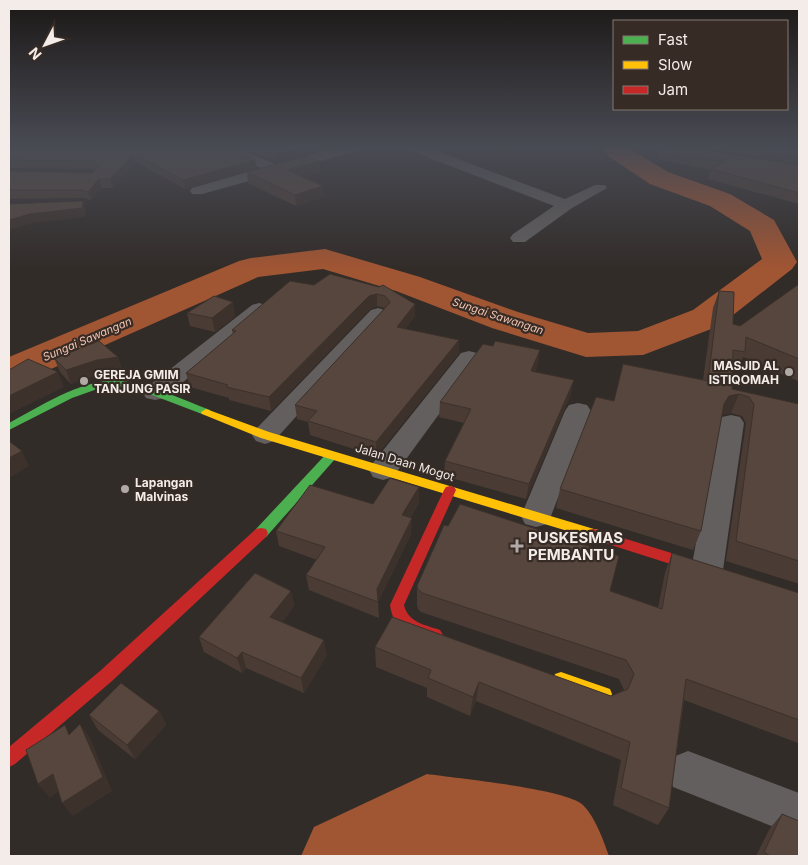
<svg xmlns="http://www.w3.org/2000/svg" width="808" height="865" font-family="Inter,sans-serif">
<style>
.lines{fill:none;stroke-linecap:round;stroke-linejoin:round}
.river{fill:#a05533;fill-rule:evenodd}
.street{fill:#625f5e;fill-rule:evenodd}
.fast{fill:#4caf50;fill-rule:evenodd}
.slow{fill:#ffc107;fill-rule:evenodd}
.jam{fill:#c62828;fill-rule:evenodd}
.wall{fill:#4a3c34}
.shaded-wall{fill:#3c312b}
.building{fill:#56463d;stroke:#3c312b}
.poi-dot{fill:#b0a9a6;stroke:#362b25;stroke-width:2}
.labels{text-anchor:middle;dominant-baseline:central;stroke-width:4.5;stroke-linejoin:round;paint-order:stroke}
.far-water-label{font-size:11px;font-style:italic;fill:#f4c6b2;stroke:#362b25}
.poi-label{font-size:12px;font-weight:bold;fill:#f4ece9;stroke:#362b25;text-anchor:start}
.street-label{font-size:12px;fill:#f4ece9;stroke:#362b25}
.near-poi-label{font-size:15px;font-weight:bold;fill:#f4ece9;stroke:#362b25;text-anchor:start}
</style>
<rect width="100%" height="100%" fill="#322c29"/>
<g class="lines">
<g class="river">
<path d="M603 147H627L668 172 730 194 774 220 797 262 792 269 719 326 643 355 586 357 492 328 396 291 323 269 258 277 24 381 9 385V357L239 261 251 258 325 249 420 277 518 312 588 333 638 331 693 310 762 259 750 231 710 206 650 184 608 156Z"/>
<path d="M427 774C455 778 567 789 583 805 596 818 603 840 609 856H301L314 827Z"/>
</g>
<g class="street">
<path d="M217 147H234L275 164 340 147H361L360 150 202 194H192L190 191 192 188 261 168Z"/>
<path d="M408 147H426L565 199 595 185H605L607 188 572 208 525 242H513L510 238 513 234 554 206 409 150Z"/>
<path d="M259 303 266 305 269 309 266 313 164 398 155 400 146 398 143 393 146 388 252 305Z"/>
<path d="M378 308 385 310 388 314 385 318 274 441 265 444 256 441 252 435 256 429 371 310Z"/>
<path d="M469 351 477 353 480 358 393 477 383 480 373 477 369 470 373 463 461 353Z"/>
<path d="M578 403 587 405 591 411 551 516 547 524 536 527 525 524 521 516 565 411 569 405Z"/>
<path d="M731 415 740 417 744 423 723 570 719 579 707 583 695 579 691 570 718 423 722 417Z"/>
<path d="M688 751 799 793V837L673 787 667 772 673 757Z"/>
</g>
<g class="fast">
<path d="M116 380C149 384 179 398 210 410L211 412 206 415 202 414 139 390 116 386 103 387 72 398 9 430V423C43 405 76 382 116 380Z"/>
<path d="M332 451 338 455 336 458 266 537 261 538 256 537 254 533 256 529 328 452Z"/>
</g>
<g class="slow">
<path d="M206 409 269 432 594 529 599 530 601 534 599 538 594 539 261 438 202 414 201 412Z"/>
<path d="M561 672 610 689 612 694 610 699 604 702 555 684 553 679 555 674Z"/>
</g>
<g class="jam">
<path d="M450 486 454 487 456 490 404 605C408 623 426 625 440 630L443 635 440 640C430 644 408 634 400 627 394 621 391 613 390 605L444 490 446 487Z"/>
<path d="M261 528 266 529 268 533 266 537 112 681 15 764 9 767V747L100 671 256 529Z"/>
<path d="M594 529 710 565 712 569 710 573 705 575 589 538 587 534 589 530Z"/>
</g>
</g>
<g class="wall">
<path d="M9 147 255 160 256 168 185 189 136 162 113 188H102L91 200 84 198 9 199V201V171L92 173 95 170 94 169 9 168V170Z"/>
<path d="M239 147H336L275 162Z"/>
<path d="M663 147H799V164L696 147 693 148 799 165V204L708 179 711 170 657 159 659 149Z"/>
<path d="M319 161 320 172 302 177 324 197 296 206 248 183 247 172Z"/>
<path d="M330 274 415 304V316L405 329 459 353 376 456 310 435 308 422 297 419 295 405 385 308 377 306 370 309 271 411 229 400V398L190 387 186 373 233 334 232 330 314 285Z"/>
<path d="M799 284V380L798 381 743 357 738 371 732 369V389L799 404V584L726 561 746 423 742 416 731 413 721 415 701 531 693 550 556 508 560 489 703 380 713 308 719 291 733 324 740 326Z"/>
<path d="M187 313 235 316 215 332 190 326Z"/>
<path d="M118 357 122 372 102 374 71 384 60 372 54 358Z"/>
<path d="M538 364 535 372 571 394 526 499 444 476 445 461 464 423 439 417 440 402Z"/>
<path d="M419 503 410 518 411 534 378 602 379 618 309 590 306 575 317 560 279 546 276 531 373 504Z"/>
<path d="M672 553 799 593V767L798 743 684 700 669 808 658 825 613 805 621 760 476 701 470 716 427 697V688L376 667 375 647 611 696 624 690 619 679 421 612 418 609 417 605V586L610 591 658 608 665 573Z"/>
<path d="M291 591 294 606 282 622 327 655 304 693 246 668 242 673 204 652 199 637Z"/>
<path d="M159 711 166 725 135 759 98 730 89 715Z"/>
<path d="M782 814 799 856H756L770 828Z"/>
</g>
<g class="shaded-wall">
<path d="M304 147H336L275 162 274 154Z"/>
<path d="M134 154 136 162 113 188 110 179Z"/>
<path d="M255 160 256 168 185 189 183 180Z"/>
<path d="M319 161 320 172 288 181 287 170Z"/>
<path d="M99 179 102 188 91 200 88 192Z"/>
<path d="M323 186 324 197 296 206 295 195Z"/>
<path d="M83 201 86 210 85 217 33 223 11 229 9 232V220Z"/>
<path d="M377 294V306L370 309 271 411 269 397 369 296Z"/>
<path d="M233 302 235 316 215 332 212 318Z"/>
<path d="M415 304V316L397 340V327Z"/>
<path d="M459 340V353L376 456V442Z"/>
<path d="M540 350 538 364 529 385 531 371Z"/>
<path d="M118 357 122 372 102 374 71 384 66 370 97 360Z"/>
<path d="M58 372 64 387 9 414V396Z"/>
<path d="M574 380 571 394 526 499 529 484Z"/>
<path d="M739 394 731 413 722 415 724 404 729 396Z"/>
<path d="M22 451 29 466 9 478V458Z"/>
<path d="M419 487V503L402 531V515Z"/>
<path d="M412 518 411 534 378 602 377 589Z"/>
<path d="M291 591 294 606 274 632 270 617Z"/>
<path d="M324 640 327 655 304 693 301 678Z"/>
<path d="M242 652 246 668 242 673 237 658Z"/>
<path d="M479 682 476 701 470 716 473 697Z"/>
<path d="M159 711 166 725 135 759 127 745Z"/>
<path d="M80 724 90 738 112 791 73 816 62 803Z"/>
<path d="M53 774 63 788 50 798 38 784Z"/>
</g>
<g class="building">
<path d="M9 147H228L255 160 183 180 134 154 110 179H99L88 192 81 190H9V171L92 173 100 166 92 161 9 160Z"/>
<path d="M257 147H304L274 154Z"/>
<path d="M663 147H692L693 148 799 165V193L711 169 725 162 659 149Z"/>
<path d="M756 147H799V154Z"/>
<path d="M307 156 319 161 287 170 323 186 295 195 247 172Z"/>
<path d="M83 201 82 208 30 214 9 220V204Z"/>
<path d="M330 274 379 287 383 285 415 304 397 327 459 340 376 442 308 421 317 411 295 405 386 307 390 302 385 296 377 294 369 296 269 397 226 387 228 385 186 373 236 331 232 330 290 281 314 285Z"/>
<path d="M799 284V359L746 337 745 352 733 350 732 389 799 404V561L736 541 754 404 749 397 739 394 729 396 724 404 701 531 560 489 596 397 614 401 623 364 708 381 719 291 734 292 733 324 740 326Z"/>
<path d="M214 296 233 302 212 318 187 313Z"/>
<path d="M99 341 118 357 97 360 66 370 54 358Z"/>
<path d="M495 341 540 350 531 371 574 380 529 484 445 461 471 409 440 402 483 344 493 346Z"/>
<path d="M28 359 58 372 9 396V370Z"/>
<path d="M9 441 22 451 9 458Z"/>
<path d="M390 478 419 487 402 515 412 518 377 589 378 602 306 575 325 547 276 531 310 485 373 504Z"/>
<path d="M460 504 619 556 610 591 662 609 672 553 799 593V720L686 679 669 808 621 788 630 742 479 682 473 697 428 678 431 670 375 647 392 617 611 696 628 689 634 674 626 660 422 593 418 589 417 586 444 525 448 526Z"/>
<path d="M255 573 291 591 270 617 324 640 301 678 242 652 237 658 199 637Z"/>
<path d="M121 683 159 711 127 745 89 715Z"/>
<path d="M80 724 103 777 62 803 53 774 38 784 26 750 65 725 69 735Z"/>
<path d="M782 814 799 821V856H770L764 852Z"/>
</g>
<linearGradient id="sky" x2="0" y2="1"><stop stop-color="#1c1817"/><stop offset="0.55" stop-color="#494b54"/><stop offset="1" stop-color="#494b54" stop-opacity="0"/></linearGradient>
<rect width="808" height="268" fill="url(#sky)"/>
<g class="poi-dot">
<circle cx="789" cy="372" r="5"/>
<circle cx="84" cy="381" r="5"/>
<circle cx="125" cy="489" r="5"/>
<path d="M514.5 538.5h5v5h5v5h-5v5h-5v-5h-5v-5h5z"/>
</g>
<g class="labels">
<g class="far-water-label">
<text transform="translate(498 316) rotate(18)">Sungai Sawangan</text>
<text transform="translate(87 339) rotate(-23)">Sungai Sawangan</text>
</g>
<g class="poi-label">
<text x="779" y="365" text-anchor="end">MASJID AL<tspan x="779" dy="14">ISTIQOMAH</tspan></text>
<text x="94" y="374">GEREJA GMIM<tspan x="94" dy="14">TANJUNG PASIR</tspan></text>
<text x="135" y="482">Lapangan<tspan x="135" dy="14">Malvinas</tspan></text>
</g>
<g class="street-label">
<text transform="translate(405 462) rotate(17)">Jalan Daan Mogot</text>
</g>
<g class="near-poi-label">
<text x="528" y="537">PUSKESMAS<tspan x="528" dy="17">PEMBANTU</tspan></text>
</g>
</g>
<rect width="808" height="865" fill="none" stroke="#f4ece9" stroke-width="20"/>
<rect x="613" y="20" width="175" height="90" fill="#362b25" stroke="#827873"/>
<rect x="623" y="36" width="25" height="8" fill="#4caf50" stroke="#827873"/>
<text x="658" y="45" font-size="15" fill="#f4ece9">Fast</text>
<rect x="623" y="61" width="25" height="8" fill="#ffc107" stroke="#827873"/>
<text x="658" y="70" font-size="15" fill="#f4ece9">Slow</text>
<rect x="623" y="86" width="25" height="8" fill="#c62828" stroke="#827873"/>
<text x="658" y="95" font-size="15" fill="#f4ece9">Jam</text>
<g transform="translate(45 45) rotate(229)" stroke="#362b25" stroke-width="4" paint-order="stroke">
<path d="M0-4L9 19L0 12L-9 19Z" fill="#f4ece9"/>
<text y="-8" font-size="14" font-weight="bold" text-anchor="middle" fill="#f4ece9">N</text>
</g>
</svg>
